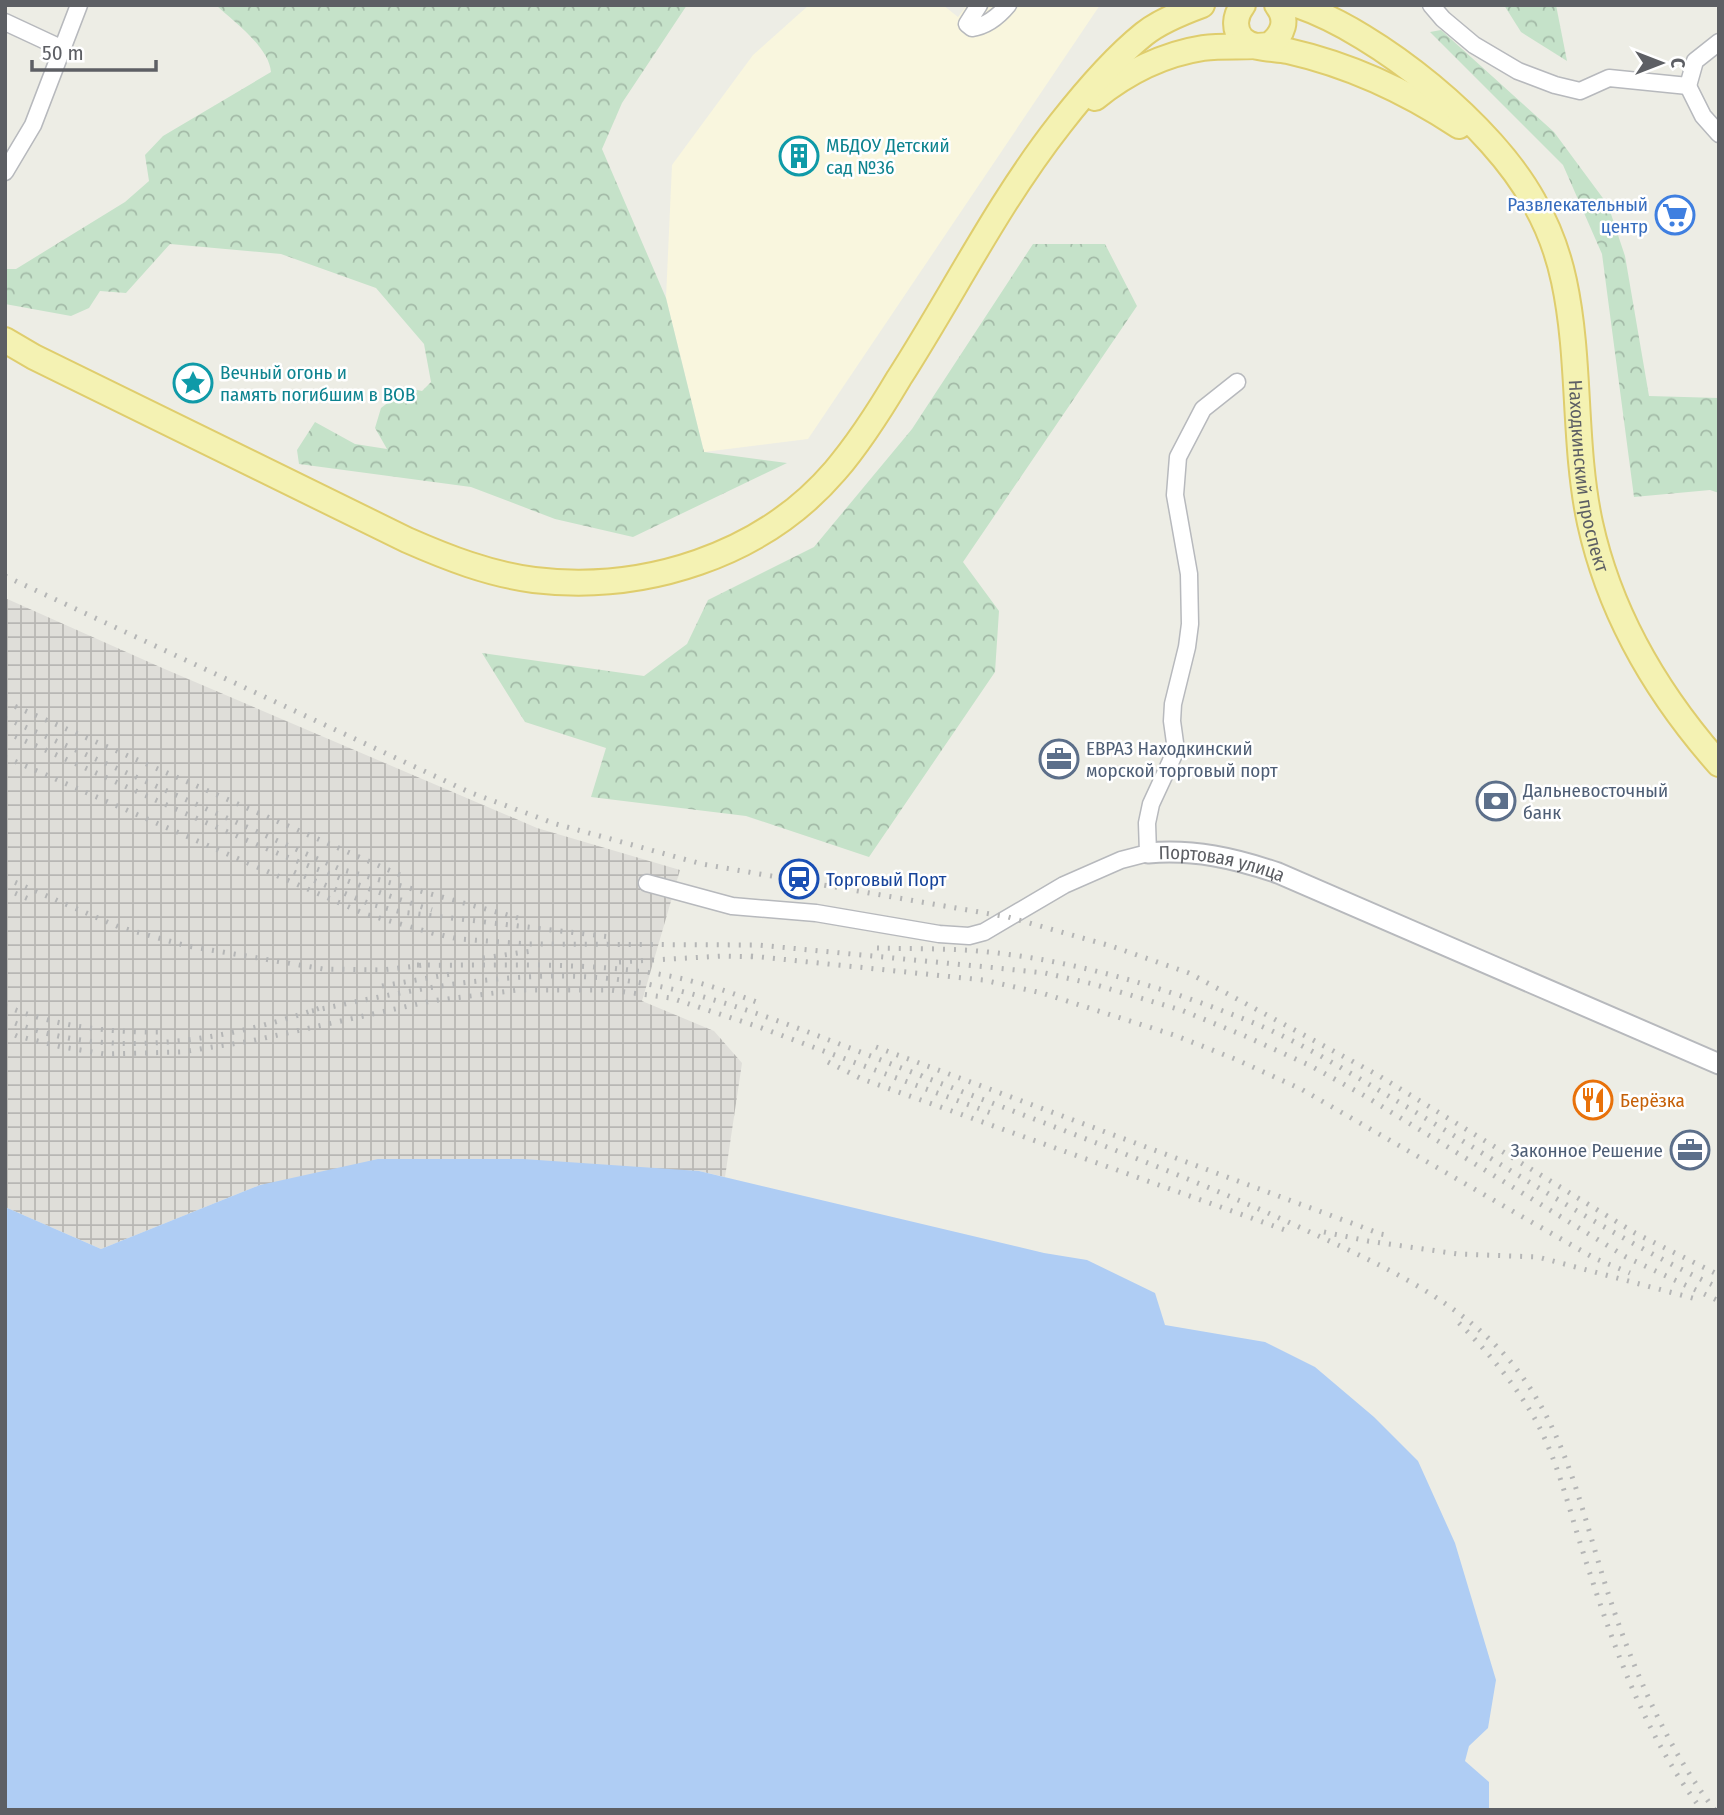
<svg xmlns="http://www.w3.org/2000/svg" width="1724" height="1815" font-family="'Fira Sans Condensed',sans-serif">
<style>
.commercial{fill:#f9f6de}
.industrial{fill:url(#industrial-grid)}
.forest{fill:url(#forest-crowns)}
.water{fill:#afcdf4}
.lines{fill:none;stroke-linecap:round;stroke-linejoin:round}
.minor-casing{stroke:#b7b9bd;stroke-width:19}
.tertiary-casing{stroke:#b7b9bd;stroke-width:23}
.primary-casing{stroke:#dfcd6d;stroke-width:28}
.minor{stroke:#fff;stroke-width:16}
.tertiary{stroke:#fff;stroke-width:19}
.primary{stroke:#f4f2b3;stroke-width:24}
.rail{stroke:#b5b6b6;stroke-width:5;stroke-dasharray:2 9;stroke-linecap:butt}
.labels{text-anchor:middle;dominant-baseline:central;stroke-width:5;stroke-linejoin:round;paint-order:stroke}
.culture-label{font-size:19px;fill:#0d838f;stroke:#fff;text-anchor:start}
.shop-label{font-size:19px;fill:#366cbe;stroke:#fff;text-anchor:end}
.street-label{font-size:19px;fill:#5d5f64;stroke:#fff}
.service-label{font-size:19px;fill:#4e5e75;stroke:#fff;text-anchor:start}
.transit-label{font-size:19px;fill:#164399;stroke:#fff;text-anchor:start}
.food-label{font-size:19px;fill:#c56008;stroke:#fff;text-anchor:start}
</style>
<defs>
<pattern id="industrial-grid" width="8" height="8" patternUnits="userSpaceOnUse" patternTransform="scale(1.75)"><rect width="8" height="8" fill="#dfded9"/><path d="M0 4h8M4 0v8" fill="none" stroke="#b8b7b4"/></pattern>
<pattern id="forest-crowns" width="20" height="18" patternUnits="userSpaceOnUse" patternTransform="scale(1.75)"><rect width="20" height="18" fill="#c5e2c9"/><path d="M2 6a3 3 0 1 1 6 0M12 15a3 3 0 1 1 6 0" fill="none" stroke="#a3baa7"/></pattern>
</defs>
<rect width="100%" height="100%" fill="#edede5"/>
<path class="commercial" d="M809 5H943L958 17 967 5H1100L808 439 704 452 666 298 672 165 753 55Z"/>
<path class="industrial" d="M5 598 160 667 537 828 680 870 642 1001 714 1031 742 1063 725 1177 699 1171 260 1185 101 1249 5 1207Z"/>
<g class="forest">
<path d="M216 5H687L622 103 602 149 666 298 704 452 787 463 633 537 555 519 471 487 299 464 297 450 315 422 355 444 387 449 375 428 381 408 407 388 422 391 431 382 424 344 376 288 281 254 170 244 126 293 100 291 89 308 71 316 5 304V269H16L125 202 149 181 145 155 163 136 271 72C269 47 234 22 216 5Z"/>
<path d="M1504 5H1556L1567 61 1521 32Z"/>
<path d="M1441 30 1554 132 1608 205 1625 256 1649 396 1719 398V493L1710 490 1634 497 1602 254 1563 165 1430 32Z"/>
<path d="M1033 244H1105L1137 306 963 562 999 611 995 672 869 857 746 816 591 797 606 748 525 722 482 653 644 676 687 644 708 600 814 547 912 429Z"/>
</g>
<path class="water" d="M378 1159H523L699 1171 1044 1253 1087 1260 1155 1293 1165 1325 1265 1342 1315 1367 1374 1417 1418 1461 1455 1543 1496 1680 1488 1728 1469 1746 1465 1761 1489 1782V1810H5V1207L101 1249 260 1185Z"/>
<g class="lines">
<defs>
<g id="minor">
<path d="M979 5 967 24 972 28C987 26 998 17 1008 5"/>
<path d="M1431 5 1443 19 1474 45 1518 71 1555 85 1580 91 1609 78 1688 86"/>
<path d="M5 22 63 49"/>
<path d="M1688 86 1703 116 1719 134"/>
<path d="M1688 86 1695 61 1719 42"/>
<path d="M5 172 33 125 79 5"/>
<path d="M647 883 732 906 816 913 939 934 969 936 984 932 1064 885 1121 860 1148 853 1147 823 1151 804 1176 750 1172 721 1173 704 1187 647 1190 624 1189 574 1175 495 1178 457 1203 409 1237 382"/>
</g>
<g id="tertiary">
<path id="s1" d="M1148 853C1194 849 1234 858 1278 873L1719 1064"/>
</g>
<g id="primary">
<path d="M1243 5C1235 15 1233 29 1242 39 1253 50 1274 48 1288 51 1350 65 1406 91 1459 126"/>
<path id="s2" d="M1297 5C1379 33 1493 126 1534 202 1548 226 1558 253 1564 281 1581 360 1573 444 1590 523 1610 614 1658 695 1719 764"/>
<path d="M1095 98C1126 73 1164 54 1203 48 1225 45 1247 48 1269 45 1283 35 1289 20 1277 5"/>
<path d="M5 340 34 357 407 540C448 558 489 574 534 580 644 593 762 556 835 471 860 442 880 410 899 378 953 294 998 203 1060 124 1085 92 1113 59 1144 34 1160 21 1183 12 1202 5"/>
</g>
</defs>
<use href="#minor" class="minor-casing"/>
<use href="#tertiary" class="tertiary-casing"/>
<use href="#primary" class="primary-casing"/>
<use href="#minor" class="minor"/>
<use href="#tertiary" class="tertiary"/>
<use href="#primary" class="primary"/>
<g class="rail">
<path d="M5 576 469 792 556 824 702 864 1008 917 1111 946 1189 973 1376 1074 1635 1233 1719 1275"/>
<path d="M5 702 407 878"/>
<path d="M5 718 340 869 522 919"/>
<path d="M5 732C146 794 285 864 432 910"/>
<path d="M5 757 365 914 432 933 459 939 529 944 758 945 987 967 1045 973 1093 984 1181 1010 1245 1036 1311 1066 1365 1096 1626 1257 1719 1301"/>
<path d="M294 872 370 904 401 912 611 937"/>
<path d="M5 878 119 927 187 946 323 969 383 970 424 965"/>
<path d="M5 889 31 900"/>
<path d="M877 948C913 949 951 948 988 952 1077 961 1166 988 1249 1021 1304 1043 1356 1077 1407 1107 1510 1169 1610 1236 1719 1288"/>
<path d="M751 956 983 980 1042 993 1174 1035 1235 1059 1301 1089 1594 1258 1630 1273"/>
<path d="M483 958 532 951"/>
<path d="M619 962 723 956 759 957"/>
<path d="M417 965C495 966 587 961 664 975 698 981 730 992 762 1004"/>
<path d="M382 986 451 974"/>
<path d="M5 1006C57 1027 111 1033 166 1032"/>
<path d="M312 1011C410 990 513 968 614 979 689 988 759 1013 829 1040 879 1059 929 1079 979 1098 1091 1141 1203 1182 1312 1233 1386 1267 1467 1304 1518 1371 1570 1439 1584 1522 1611 1602 1634 1671 1669 1752 1715 1810"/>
<path d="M5 1019C104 1062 221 1042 320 1008"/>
<path d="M5 1031 17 1036 62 1047 105 1054 181 1052 251 1041 431 1001 518 990H610L671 998 759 1027 991 1113"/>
<path d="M876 1047 1381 1234 1392 1236"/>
<path d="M828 1062 862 1079 1285 1230"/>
<path d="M1324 1232 1368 1241 1458 1254 1538 1257 1696 1299"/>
<path d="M1459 1323C1487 1351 1515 1384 1535 1419 1557 1459 1568 1505 1582 1549 1611 1639 1643 1734 1702 1810"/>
</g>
</g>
<defs>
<symbol id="building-ring" viewBox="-11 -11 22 22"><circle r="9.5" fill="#fff" stroke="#0f9aa8" stroke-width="1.5"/><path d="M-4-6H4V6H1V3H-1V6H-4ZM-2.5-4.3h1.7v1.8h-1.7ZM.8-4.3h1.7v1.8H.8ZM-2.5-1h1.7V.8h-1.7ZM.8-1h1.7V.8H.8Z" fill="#0f9aa8"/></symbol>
<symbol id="supermarket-ring" viewBox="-11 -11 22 22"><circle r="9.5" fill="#fff" stroke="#3f7fe0" stroke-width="1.5"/><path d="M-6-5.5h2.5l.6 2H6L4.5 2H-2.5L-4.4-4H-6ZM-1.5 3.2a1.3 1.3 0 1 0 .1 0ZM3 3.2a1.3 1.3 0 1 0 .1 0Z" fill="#3f7fe0"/></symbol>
<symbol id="sight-ring" viewBox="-11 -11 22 22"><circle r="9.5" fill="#fff" stroke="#0f9aa8" stroke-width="1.5"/><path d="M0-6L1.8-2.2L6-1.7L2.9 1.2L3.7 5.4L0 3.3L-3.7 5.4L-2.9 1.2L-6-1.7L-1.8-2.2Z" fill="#0f9aa8"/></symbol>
<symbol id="office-ring" viewBox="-11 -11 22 22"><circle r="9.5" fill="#fff" stroke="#5c6f8a" stroke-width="1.5"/><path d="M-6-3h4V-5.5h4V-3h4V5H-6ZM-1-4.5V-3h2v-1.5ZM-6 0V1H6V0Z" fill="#5c6f8a"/></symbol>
<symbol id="bank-ring" viewBox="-11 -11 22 22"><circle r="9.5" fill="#fff" stroke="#5c6f8a" stroke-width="1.5"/><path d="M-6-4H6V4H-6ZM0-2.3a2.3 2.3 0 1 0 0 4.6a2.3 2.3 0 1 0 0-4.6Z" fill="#5c6f8a"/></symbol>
<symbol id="station-ring" viewBox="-11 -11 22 22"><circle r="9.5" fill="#fff" stroke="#1a4fb4" stroke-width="1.5"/><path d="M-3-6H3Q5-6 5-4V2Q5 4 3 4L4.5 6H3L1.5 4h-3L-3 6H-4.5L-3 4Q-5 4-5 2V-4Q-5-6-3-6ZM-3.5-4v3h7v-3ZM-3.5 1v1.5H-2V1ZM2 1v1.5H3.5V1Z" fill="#1a4fb4"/></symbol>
<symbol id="restaurant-ring" viewBox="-11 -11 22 22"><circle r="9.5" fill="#fff" stroke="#e8710a" stroke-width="1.5"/><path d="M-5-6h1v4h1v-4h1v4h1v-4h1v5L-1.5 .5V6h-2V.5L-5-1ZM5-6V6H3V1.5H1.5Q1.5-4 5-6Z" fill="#e8710a"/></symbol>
</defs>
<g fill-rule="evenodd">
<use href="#building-ring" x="777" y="134" width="44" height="44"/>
<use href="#supermarket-ring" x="1653" y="193" width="44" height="44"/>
<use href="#sight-ring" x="171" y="361" width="44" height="44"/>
<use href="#office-ring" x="1037" y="737" width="44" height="44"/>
<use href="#bank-ring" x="1474" y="779" width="44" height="44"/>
<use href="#station-ring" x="777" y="857" width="44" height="44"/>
<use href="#restaurant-ring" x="1571" y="1078" width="44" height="44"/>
<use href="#office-ring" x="1668" y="1128" width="44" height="44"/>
</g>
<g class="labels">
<g class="culture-label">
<text x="826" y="145">МБДОУ Детский<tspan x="826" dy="22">сад №36</tspan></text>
<text x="220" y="372">Вечный огонь и<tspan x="220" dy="22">память погибшим в ВОВ</tspan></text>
</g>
<g class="shop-label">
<text x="1648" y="204">Развлекательный<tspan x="1648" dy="22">центр</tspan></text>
</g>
<g class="street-label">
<text stroke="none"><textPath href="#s2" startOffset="595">Находкинский проспект</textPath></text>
<text stroke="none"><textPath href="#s1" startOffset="75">Портовая улица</textPath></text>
</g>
<g class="service-label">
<text x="1086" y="748">ЕВРАЗ Находкинский<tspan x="1086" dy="22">морской торговый порт</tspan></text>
<text x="1523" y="790">Дальневосточный<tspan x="1523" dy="22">банк</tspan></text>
<text x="1663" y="1150" text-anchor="end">Законное Решение</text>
</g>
<g class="transit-label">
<text x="826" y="879">Торговый Порт</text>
</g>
<g class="food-label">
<text x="1620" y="1100">Берёзка</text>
</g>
</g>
<rect width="1724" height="1815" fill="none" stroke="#5d5f64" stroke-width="14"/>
<g transform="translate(1661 63) rotate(90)" stroke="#ffffff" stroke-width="5" paint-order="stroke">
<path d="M0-5L12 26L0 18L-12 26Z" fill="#5d5f64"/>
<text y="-10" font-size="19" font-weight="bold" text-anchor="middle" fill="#5d5f64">С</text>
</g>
<path d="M32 60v10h124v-10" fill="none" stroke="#5d5f64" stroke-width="3.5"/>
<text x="42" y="60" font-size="21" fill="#5d5f64" stroke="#ffffff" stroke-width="5" paint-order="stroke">50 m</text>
</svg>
